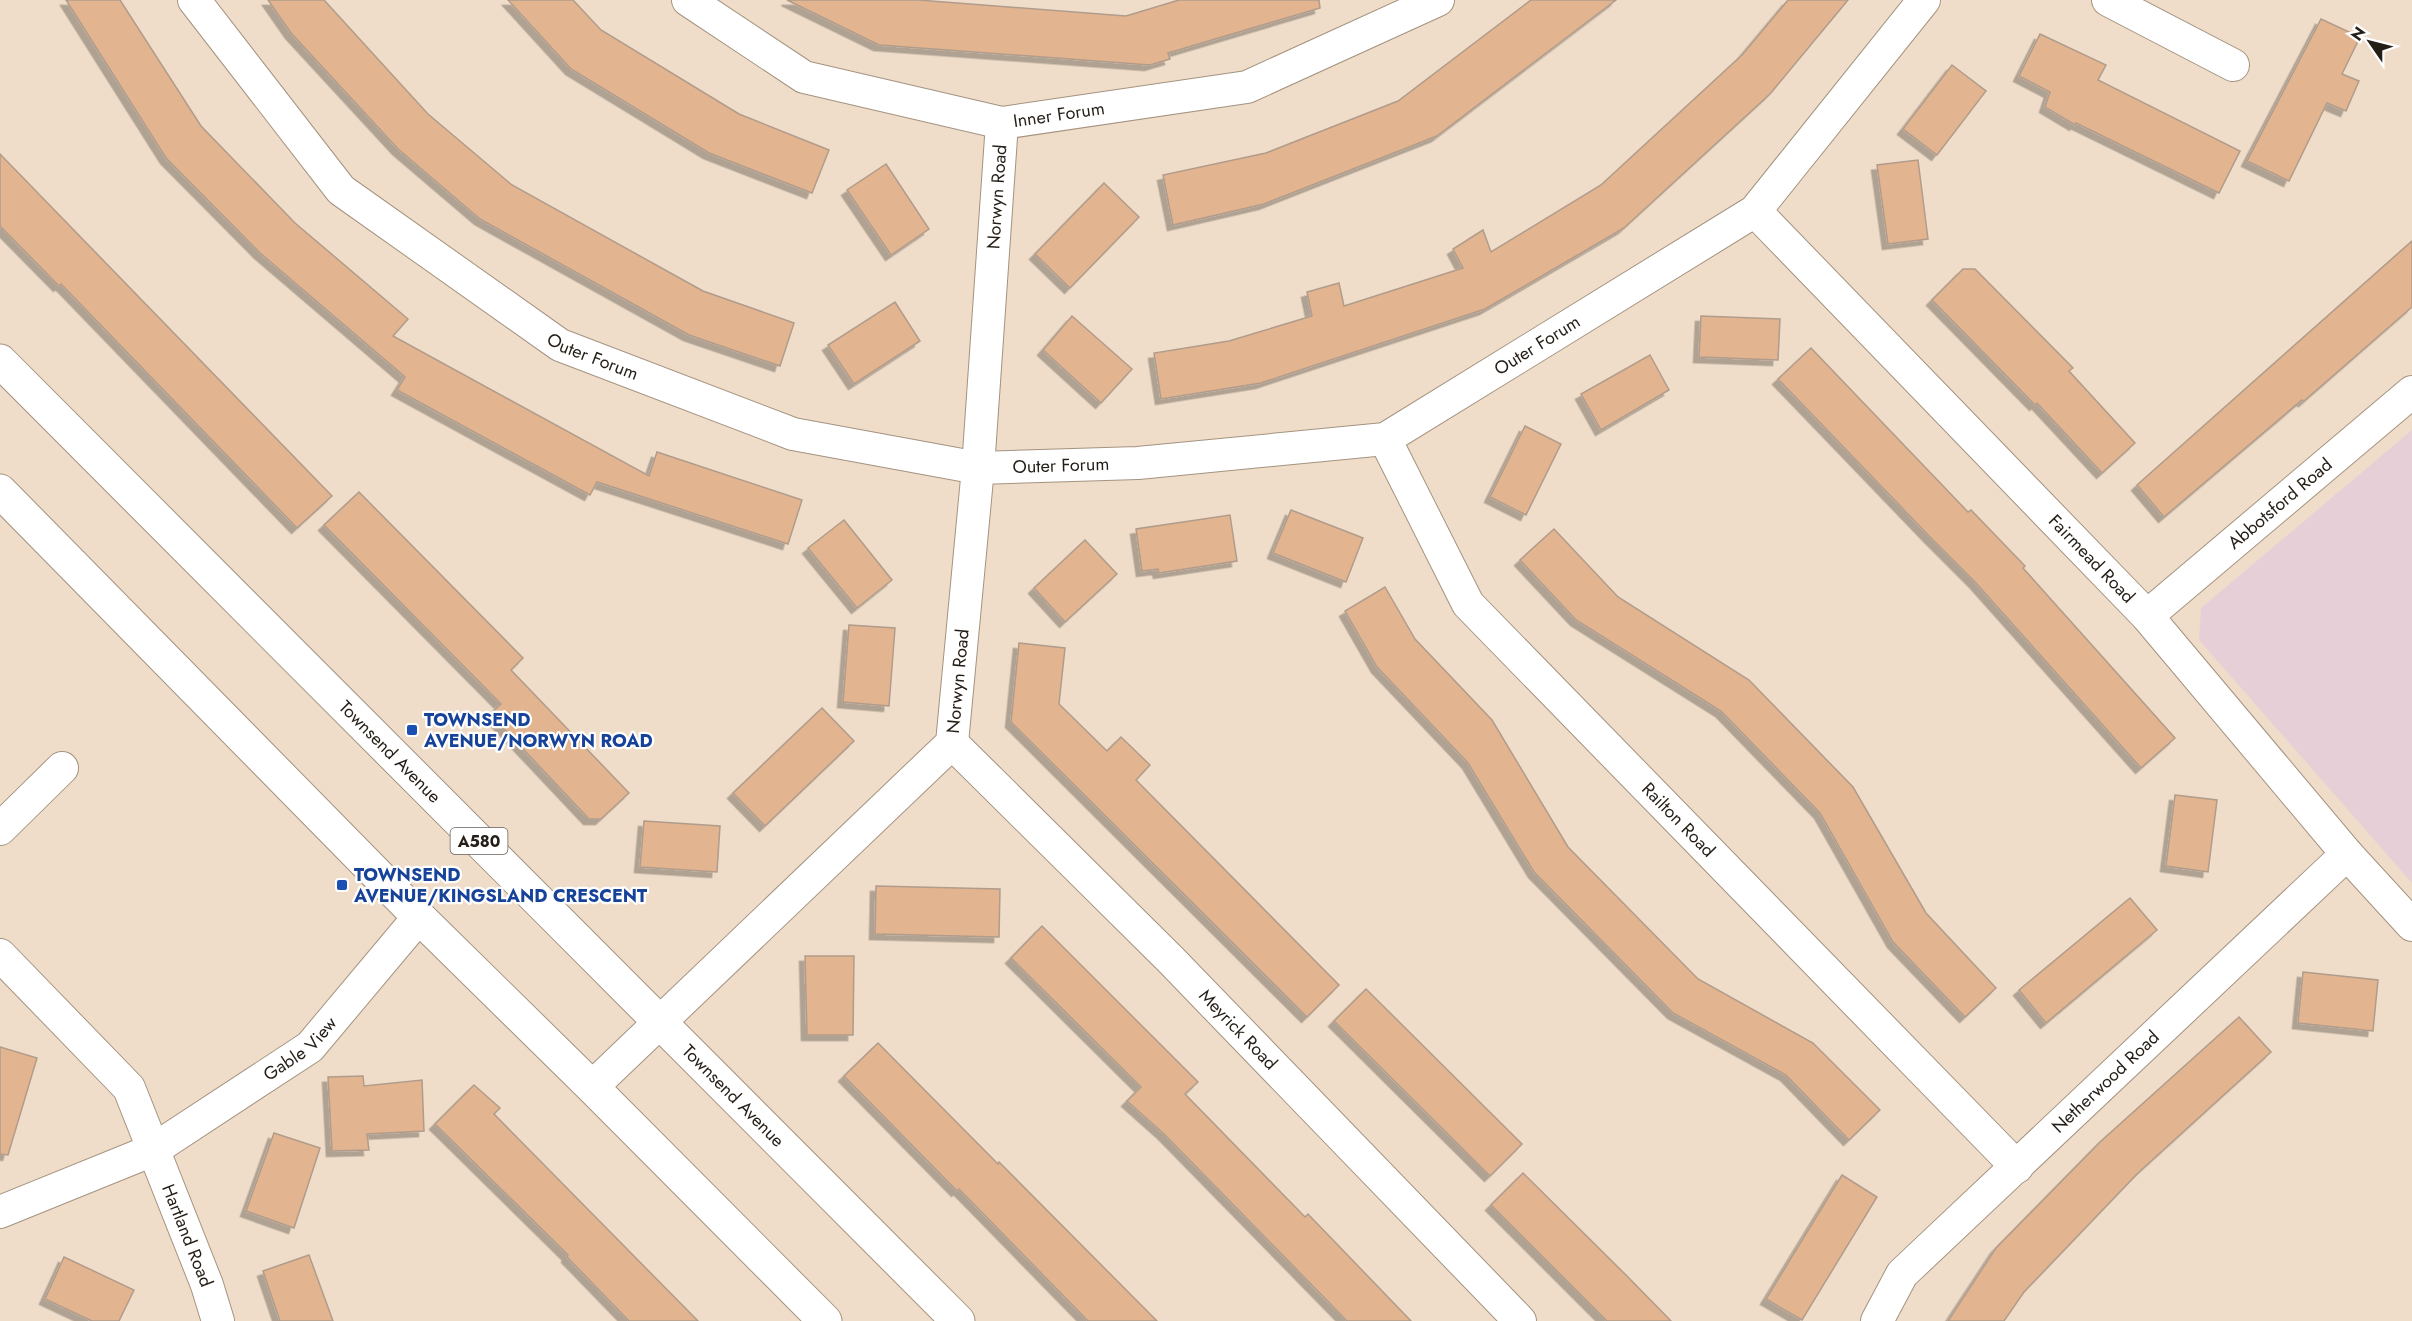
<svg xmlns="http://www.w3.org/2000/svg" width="2412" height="1321" font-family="Jost,sans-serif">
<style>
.education{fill:#e7cfd8}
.building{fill:#e2b48f;stroke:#b19c8c;stroke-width:1.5;filter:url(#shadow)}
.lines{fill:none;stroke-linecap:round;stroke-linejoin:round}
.minor-casing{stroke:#a49380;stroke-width:34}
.primary-casing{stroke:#a49380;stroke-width:35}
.minor{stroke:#fff;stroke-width:32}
.primary{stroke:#fff;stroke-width:33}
.transit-dot{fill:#1a4fb4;stroke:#fff;stroke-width:2}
.labels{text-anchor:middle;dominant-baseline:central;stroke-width:4.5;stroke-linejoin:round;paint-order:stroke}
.shield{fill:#fff;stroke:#66625d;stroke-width:1.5}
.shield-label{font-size:16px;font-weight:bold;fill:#251e17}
.street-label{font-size:18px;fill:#251e17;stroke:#fff}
.transit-label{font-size:18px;font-weight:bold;fill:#164399;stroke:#fff;text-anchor:start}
</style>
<defs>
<filter id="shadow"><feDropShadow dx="-5.5" dy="5.5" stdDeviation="0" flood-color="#0004"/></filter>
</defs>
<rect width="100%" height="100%" fill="#efddc9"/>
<path class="education" d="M2412 430V883L2199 640 2201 608Z"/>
<g class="building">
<path d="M66 0H120L201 126 295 223 408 319 393 336 649 476 657 452 802 500 788 544 597 482 590 495 397 390 405 377 260 253 166 158Z"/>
<path d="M268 0H324L428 114 512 185 703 291 794 323 780 366 689 335 480 219 398 149 291 33Z"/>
<path d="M508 0H573L601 30 739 114 829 150 812 193 709 153 571 69Z"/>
<path d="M787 0H918L1126 16 1179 0H1319L1320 8 1168 53 1170 59 1150 65 879 45Z"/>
<path d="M1531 0H1616L1437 136 1264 204 1173 225 1163 175 1266 153 1398 101Z"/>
<path d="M1788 0H1848L1770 94 1624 228 1485 309 1261 383 1161 399 1154 353 1229 341 1312 316 1307 292 1339 283 1344 306 1463 268 1453 249 1483 230 1491 252 1601 185 1742 55Z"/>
<path d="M2321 19 2360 37 2342 74 2359 81 2346 111 2327 103 2289 181 2247 161Z"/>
<path d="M2040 34 2106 65 2098 80 2240 151 2219 193 2076 123 2075 125 2045 107 2050 92 2019 76Z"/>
<path d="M1952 65 1986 91 1937 155 1903 129Z"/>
<path d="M0 154 332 496 297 528 61 284 59 286 0 226Z"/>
<path d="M1918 160 1928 239 1888 244 1877 165Z"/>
<path d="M886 164 929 229 891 255 847 190Z"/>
<path d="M1104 183 1139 217 1070 288 1035 254Z"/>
<path d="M2412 241V307L2304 401 2302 400 2164 517 2137 485Z"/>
<path d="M1963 269H1975L2073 368 2069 371 2135 443 2102 473 2037 403 2035 405 1932 300Z"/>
<path d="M895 302 920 341 854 384 828 345Z"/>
<path d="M1072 316 1132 369 1101 403 1043 350Z"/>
<path d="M1701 316 1780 319 1778 360 1699 357Z"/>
<path d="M1811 348 1968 512 1971 510 2025 566 2023 568 2175 738 2141 768 1975 582 1930 537 1778 379Z"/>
<path d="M1650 355 1669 390 1601 430 1581 394Z"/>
<path d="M1525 426 1561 444 1526 515 1490 497Z"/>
<path d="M359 492 523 658 511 670 629 793 601 819H589L490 714 501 704 324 525Z"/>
<path d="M1291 510 1363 538 1346 582 1273 553Z"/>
<path d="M1230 515 1237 561 1159 573 1158 569 1142 571 1136 529Z"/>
<path d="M844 520 892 580 857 608 808 548Z"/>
<path d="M1554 529 1618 597 1749 680 1853 787 1926 913 1996 988 1965 1017 1893 942 1820 813 1721 711 1576 620 1520 560Z"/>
<path d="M1085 540 1117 574 1065 622 1034 588Z"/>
<path d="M1385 587 1415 639 1492 720 1568 847 1698 979 1813 1043 1880 1110 1849 1140 1786 1075 1673 1013 1534 872 1468 763 1377 667 1345 611Z"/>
<path d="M849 625 895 628 889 706 843 702Z"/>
<path d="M1019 643 1065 648 1059 704 1107 751 1121 737 1150 765 1136 780 1339 985 1307 1017 1011 722Z"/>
<path d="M822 708 854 741 765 826 733 793Z"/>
<path d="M2175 795 2217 800 2208 872 2166 866Z"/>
<path d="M644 821 720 826 717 872 640 867Z"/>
<path d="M876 886 1000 889 999 937 875 934Z"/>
<path d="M2130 898 2157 930 2046 1023 2019 990Z"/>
<path d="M1042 926 1198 1082 1185 1094 1305 1217 1308 1214 1411 1321H1347L1164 1134 1127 1101 1141 1087 1011 958Z"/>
<path d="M805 956H854L853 1035H807Z"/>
<path d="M2303 972 2378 980 2373 1031 2298 1023Z"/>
<path d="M1366 989 1522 1144 1490 1176 1334 1021Z"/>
<path d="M2239 1017 2271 1052 2138 1173 2024 1292 2004 1321H1948L1996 1248 2100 1142Z"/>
<path d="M878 1043 998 1164 999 1162 1157 1321H1088L959 1189 957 1191 844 1076Z"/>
<path d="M0 1047 37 1058 8 1155 0 1154Z"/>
<path d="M363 1076 364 1086 422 1080 424 1131 367 1134 369 1150 332 1151 328 1077Z"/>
<path d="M474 1085 500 1108 494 1114 698 1321H629L567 1257 568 1255 435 1124Z"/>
<path d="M274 1133 320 1148 294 1228 246 1211Z"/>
<path d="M1523 1173 1627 1276 1671 1321H1607L1491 1205Z"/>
<path d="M1842 1175 1877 1197 1802 1320 1766 1299Z"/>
<path d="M309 1255 333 1321H280L263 1271Z"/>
<path d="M64 1257 134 1290 119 1321H92L45 1299Z"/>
</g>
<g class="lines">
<defs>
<g id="minor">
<path id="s1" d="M194 0 341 190 560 345 793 434 978 468 1138 463 1385 439 1755 211 1924 0"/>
<path id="s2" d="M688 0 804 77 1002 123 1247 87 1438 0"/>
<path d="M2108 0 2233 65"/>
<path id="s3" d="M1755 211 2147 616 2347 854 2412 925"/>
<path id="s4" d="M1385 439 1468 604 2017 1167"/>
<path id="s5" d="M2147 616 2412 392"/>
<path id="s6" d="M952 743 1171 960 1520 1321"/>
<path d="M0 829 62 768"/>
<path id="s7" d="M0 955 129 1088 207 1285 218 1321"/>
<path id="s8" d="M592 1087 952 743 978 468 1002 123"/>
<path id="s9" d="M0 1212 153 1150 310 1047 419 917"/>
<path id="s10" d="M1877 1321 1902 1274 2347 854"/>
</g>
<g id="primary">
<path id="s11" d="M0 361 958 1321"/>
<path d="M0 491 419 917 592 1087 825 1321"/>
</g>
</defs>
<use href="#minor" class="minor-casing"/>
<use href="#primary" class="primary-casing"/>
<use href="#minor" class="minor"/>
<use href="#primary" class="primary"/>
</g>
<g class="transit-dot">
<rect x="406" y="724" width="12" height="12" rx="3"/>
<rect x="336" y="879" width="12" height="12" rx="3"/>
</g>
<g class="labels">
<rect class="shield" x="450.5" y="828" width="57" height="26" rx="4.5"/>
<g class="shield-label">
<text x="479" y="841">A580</text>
</g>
<g class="street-label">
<text stroke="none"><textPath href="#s2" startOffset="400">Inner Forum</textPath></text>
<text stroke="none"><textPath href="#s8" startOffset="1046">Norwyn Road</textPath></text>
<text stroke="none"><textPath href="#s1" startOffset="1533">Outer Forum</textPath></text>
<text stroke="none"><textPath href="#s1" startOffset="543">Outer Forum</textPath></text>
<text stroke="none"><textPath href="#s1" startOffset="1029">Outer Forum</textPath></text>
<text stroke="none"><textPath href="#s5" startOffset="174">Abbotsford Road</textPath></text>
<text stroke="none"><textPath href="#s3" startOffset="484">Fairmead Road</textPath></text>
<text stroke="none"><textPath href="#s8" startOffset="560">Norwyn Road</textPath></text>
<text stroke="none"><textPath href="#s11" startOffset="552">Townsend Avenue</textPath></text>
<text stroke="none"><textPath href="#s4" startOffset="486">Railton Road</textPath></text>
<text stroke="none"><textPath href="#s6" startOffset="405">Meyrick Road</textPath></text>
<text stroke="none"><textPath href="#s9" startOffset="344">Gable View</textPath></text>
<text stroke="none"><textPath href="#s10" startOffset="333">Netherwood Road</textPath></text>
<text stroke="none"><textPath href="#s11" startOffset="1038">Townsend Avenue</textPath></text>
<text stroke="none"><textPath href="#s7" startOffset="344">Hartland Road</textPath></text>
</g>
<g class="transit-label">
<text x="424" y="720">TOWNSEND<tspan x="424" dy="21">AVENUE/NORWYN ROAD</tspan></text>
<text x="354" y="875">TOWNSEND<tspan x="354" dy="21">AVENUE/KINGSLAND CRESCENT</tspan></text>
</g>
</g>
<g transform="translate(2370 42) rotate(305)" stroke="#ffffff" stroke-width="4.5" paint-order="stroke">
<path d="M0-4.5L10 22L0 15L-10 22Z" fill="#251e17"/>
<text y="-9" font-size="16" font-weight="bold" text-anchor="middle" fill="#251e17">N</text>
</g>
</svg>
